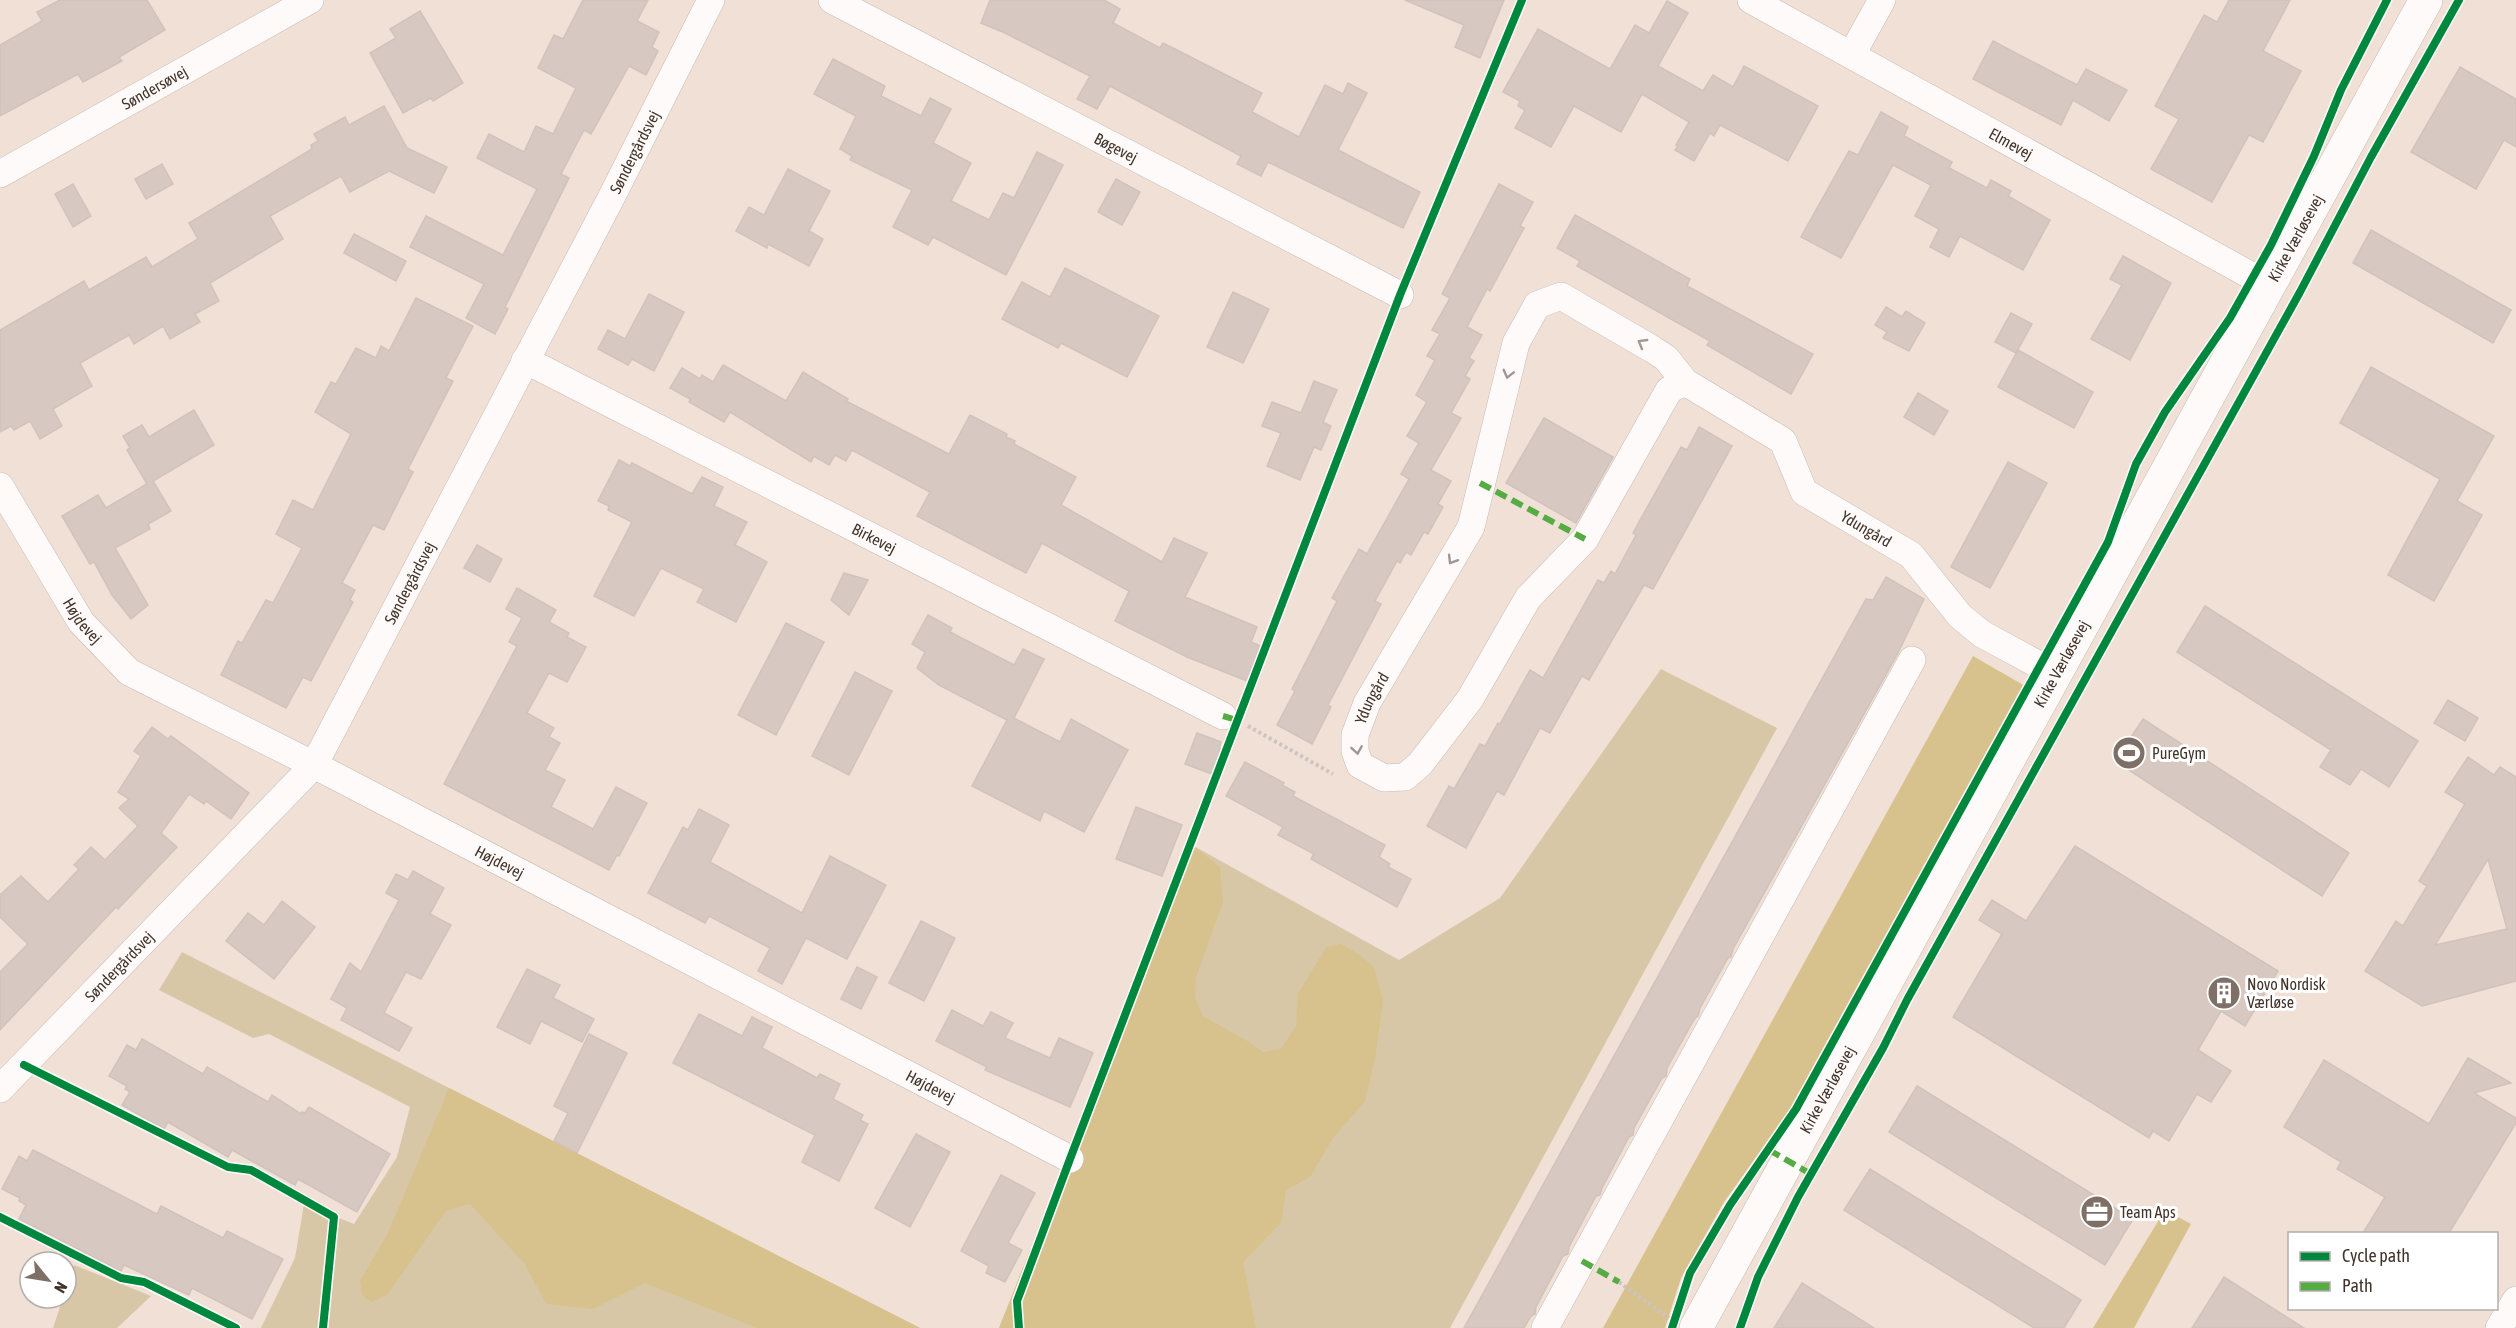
<svg xmlns="http://www.w3.org/2000/svg" width="2516" height="1328" font-family="'Asap Condensed',sans-serif">
<style>
.green{fill:#d8c7a6}
.forest{fill:#d7c18d}
.building{fill:#d7c8c2;stroke:#d1c2bb;stroke-width:1.5;fill-rule:evenodd}
.lines{fill:none;stroke-linecap:round;stroke-linejoin:round}
.street-casing{stroke:#c8bbb2;stroke-width:28}
.secondary-casing{stroke:#c8bbb2;stroke-width:34}
.path{stroke:#cbc4c1;stroke-width:4;stroke-dasharray:3 3;stroke-linecap:butt}
.street{stroke:#fdfaf9;stroke-width:27}
.secondary{stroke:#fdfaf9;stroke-width:33}
.quiet{stroke:#56ac44;stroke-width:6;stroke-dasharray:12 6;stroke-linecap:butt}
.cycleway-casing{stroke:#fff;stroke-width:11}
.cycleway{stroke:#00873e;stroke-width:8}
.oneway{stroke:#a09792}
.labels{text-anchor:middle;dominant-baseline:central;stroke-width:6;stroke-linejoin:round;paint-order:stroke}
.street-label{font-size:16px;fill:#42342b;stroke:#fff}
.poi-label{font-size:16px;fill:#42342b;stroke:#fff;text-anchor:start}
</style>
<rect width="100%" height="100%" fill="#f0e0d6"/>
<g class="green">
<path d="M1661 669 1777 728 1450 1328H999L1192 845 1399 960 1500 898Z"/>
<path d="M182 952 920 1328H261L295 1258 304 1204 354 1224 397 1157 410 1107 269 1034 253 1038 159 990Z"/>
<path d="M74 1265 151 1296 117 1328H53L63 1298H66V1289Z"/>
</g>
<g class="forest">
<path d="M1973 656 2025 686 1792 1107 1724 1202 1681 1278 1665 1328H1603Z"/>
<path d="M1192 845 1220 867 1223 902 1196 977 1195 997 1203 1016 1249 1042 1263 1052 1281 1049 1296 1026 1298 994 1326 947 1341 944 1360 955 1374 967 1383 1001 1375 1059 1365 1101 1333 1138 1310 1177 1286 1190 1281 1223 1243 1262 1256 1328H999Z"/>
<path d="M449 1088 920 1328H757L645 1283 593 1309 546 1304 525 1264 470 1204 446 1211 387 1295 371 1302 362 1295 360 1281 388 1233Z"/>
<path d="M2165 1210 2191 1224 2134 1328H2093Z"/>
</g>
<g class="building">
<path d="M60 0H147L165 30 119 57 122 61 83 82 78 74 0 116V45L42 21 37 12Z"/>
<path d="M583 0H648L637 21 659 32 652 47 658 51 646 75 629 66 591 134 584 130 561 174 569 178 505 307 508 309 495 334 466 318 484 284 410 247 426 216 503 255 537 189 477 158 489 134 524 152 536 126 553 134 576 88 538 68 554 35 563 39Z"/>
<path d="M990 0H1104L1120 9 1113 23 1160 48 1163 43 1262 93 1252 112 1299 137 1325 85 1343 94 1348 83 1367 93 1338 150 1420 192 1403 228 1268 162 1261 176 1237 164 1241 156 1110 86 1097 109 1077 99 1090 76 1005 33 981 23Z"/>
<path d="M1405 0H1504L1480 58 1455 47 1464 25Z"/>
<path d="M2229 0H2290L2263 51 2301 71 2263 142 2249 135 2212 202 2151 169 2179 119 2155 106 2204 15 2217 22Z"/>
<path d="M1667 1 1688 13 1658 66 1703 91 1713 75 1733 87 1744 66 1818 106 1788 161 1720 125 1714 136 1710 133 1694 161 1675 150 1678 146 1676 145 1689 122 1642 94 1621 132 1574 106 1551 147 1515 128 1525 110 1518 106 1520 101 1503 92 1538 29 1610 69 1635 25 1649 33Z"/>
<path d="M420 11 463 83 433 101 431 98 403 113 370 53 396 38 390 29Z"/>
<path d="M1993 41 2077 85 2086 69 2127 90 2109 121 2073 100 2061 125 1973 79Z"/>
<path d="M833 59 885 86 881 96 921 116 930 98 951 109 933 143 971 163 951 201 989 220 1003 193 1014 198 1037 152 1063 165 1006 275 933 237 928 245 893 227 912 190 850 160 852 156 840 149 856 116 814 94Z"/>
<path d="M2460 67 2516 99V147L2504 140 2476 189 2411 152Z"/>
<path d="M384 106 407 148 447 167 434 193 389 171 350 192 341 176 270 216 283 239 210 283 219 301 195 314 200 322 170 339 163 326 134 344 129 335 80 363 92 386 53 409 62 426 40 439 30 421 14 430 11 426 0 432V330L84 281 89 290 146 257 152 267 198 239 189 223 312 149 311 145 318 141 314 134 345 117 349 125Z"/>
<path d="M1881 112 1908 127 1904 136 1952 162 1949 168 1987 188 1991 180 2011 191 2008 196 2050 220 2023 270 1960 236 1949 257 1930 247 1939 229 1915 216 1931 185 1893 165 1841 258 1801 237 1849 151 1858 155Z"/>
<path d="M162 164 173 184 146 199 135 179Z"/>
<path d="M788 169 830 191 809 231 823 239 809 266 768 244 767 248 736 231 749 207 764 215Z"/>
<path d="M1116 179 1140 192 1122 225 1098 212Z"/>
<path d="M73 184 91 216 73 227 55 194Z"/>
<path d="M1499 184 1533 202 1520 226 1524 228 1490 291 1487 289 1467 327 1482 335 1469 358 1474 361 1465 376 1470 379 1451 413 1461 418 1431 470 1451 481 1438 504 1443 507 1428 534 1424 532 1411 555 1406 552 1400 563 1397 561 1375 601 1381 604 1328 705 1331 707 1312 744 1277 725 1295 691 1292 689 1337 601 1332 598 1359 549 1367 554 1409 479 1401 474 1419 443 1407 436 1427 402 1416 395 1435 360 1427 356 1440 334 1432 330 1450 298 1442 294Z"/>
<path d="M1575 215 1690 279 1687 286 1813 354 1791 394 1707 345 1710 341 1577 266 1580 261 1557 248Z"/>
<path d="M2371 230 2511 310 2493 343 2353 263Z"/>
<path d="M354 234 406 261 396 281 344 253Z"/>
<path d="M2123 256 2171 283 2130 360 2091 339 2122 285 2110 279Z"/>
<path d="M1065 268 1159 316 1127 377 1061 343 1058 348 1002 319 1022 282 1050 297Z"/>
<path d="M1233 292 1269 309 1243 363 1207 347Z"/>
<path d="M649 294 684 312 654 371 632 359 628 365 598 349 608 330 625 339Z"/>
<path d="M416 298 473 326 446 378 453 381 408 469 413 472 384 530 373 525 342 583 355 590 350 600 353 602 311 681 303 677 286 708 221 675 238 641 242 643 266 600 273 603 302 548 276 534 293 500 313 510 351 434 315 412 331 382 336 384 356 348 376 358 381 346 389 351Z"/>
<path d="M1886 307 1902 317 1906 311 1925 323 1909 351 1883 338 1887 332 1875 325Z"/>
<path d="M2011 313 2032 324 2016 353 1995 342Z"/>
<path d="M2018 350 2093 392 2074 428 1998 387Z"/>
<path d="M723 365 786 401 803 372 848 399 846 401 949 454 970 415 1007 434 1006 437 1015 441 1014 444 1076 477 1061 505 1162 562 1174 538 1207 553 1185 597 1257 627 1251 642 1260 646 1247 681 1187 657 1115 621 1129 591 1042 543 1026 573 917 516 930 492 852 450 846 461 835 455 829 465 814 456 811 462 730 412 724 422 689 402 690 399 670 388 682 368 700 379 702 375 713 382Z"/>
<path d="M2371 367 2494 436 2457 501 2482 515 2434 601 2388 575 2440 479 2340 423Z"/>
<path d="M1314 381 1337 390 1323 422 1331 426 1321 450 1314 447 1300 480 1267 466 1281 433 1262 426 1272 402 1301 413Z"/>
<path d="M1918 393 1948 411 1934 435 1904 417Z"/>
<path d="M194 410 214 445 153 481 171 511 148 524 150 529 115 548 148 605 131 619 112 595 94 562 90 564 62 516 98 495 106 508 147 484 127 450 130 448 123 436 142 425 149 437Z"/>
<path d="M1544 418 1613 457 1576 523 1506 483Z"/>
<path d="M1699 427 1732 446 1653 589 1644 585 1589 680 1582 676 1550 733 1540 728 1504 795 1497 791 1466 848 1427 826 1449 786 1454 789 1480 744 1485 746 1498 723 1500 724 1530 670 1543 678 1598 580 1604 583 1611 571 1615 574 1636 535 1633 533 1654 495 1681 447 1687 450Z"/>
<path d="M619 460 630 466 632 463 692 494 702 477 723 487 714 506 747 522 735 545 767 562 736 622 697 602 704 589 661 568 634 616 594 596 632 522 608 510 609 506 598 501Z"/>
<path d="M2008 462 2047 483 1990 588 1951 567Z"/>
<path d="M477 545 502 559 490 582 464 568Z"/>
<path d="M844 573 868 580 849 615 831 600Z"/>
<path d="M1886 577 1924 599 1898 653 1733 949 1731 957 1728 958 1700 1008 1698 1016 1695 1018 1667 1068 1666 1076 1662 1078 1634 1128 1633 1135 1629 1137 1602 1188 1600 1195 1596 1196 1569 1247 1568 1254 1563 1256 1536 1307 1535 1314 1531 1316 1524 1328H1464L1866 599 1873 600Z"/>
<path d="M517 588 556 610 549 622 569 633 567 637 586 647 567 682 549 673 527 713 554 728 549 737 560 743 545 770 565 780 551 807 593 829 616 787 647 803 619 856 617 855 609 870 444 784 517 646 509 642 522 618 506 609Z"/>
<path d="M2205 606 2418 741 2389 787 2361 769 2350 785 2320 767 2331 750 2177 652Z"/>
<path d="M928 615 952 628 950 632 1014 665 1023 649 1044 659 1014 718 1060 742 1071 719 1128 750 1084 832 1044 811 1040 821 972 786 1007 720 939 685 917 668 925 652 912 644Z"/>
<path d="M786 623 824 642 776 735 738 715Z"/>
<path d="M855 672 892 691 849 775 812 756Z"/>
<path d="M2448 700 2478 718 2465 741 2434 723Z"/>
<path d="M2143 719 2349 853 2322 896 2115 761Z"/>
<path d="M152 727 168 739 171 736 249 793 231 819 206 801 204 804 189 794 161 833 177 847 118 909 116 907 0 1030V972L28 944 0 917V895L21 876 48 902 79 869 74 865 91 847 105 860 138 826 119 808 129 799 118 792 141 756 134 751Z"/>
<path d="M1197 733 1221 742 1219 748 1221 749 1212 774 1185 764Z"/>
<path d="M2468 757 2494 775 2500 767 2516 777V981L2422 1006 2365 971 2396 921 2403 926 2427 886 2419 881 2465 804 2445 792ZM2488 859 2507 929 2435 945Z"/>
<path d="M1245 762 1284 783 1282 785 1295 792 1293 796 1385 845 1379 857 1390 864 1388 867 1411 879 1397 907 1311 859 1314 854 1278 835 1283 827 1226 796Z"/>
<path d="M1136 807 1182 825 1162 876 1116 859Z"/>
<path d="M699 809 729 825 710 862 802 913 830 856 886 885 847 959 806 938 782 984 758 971 770 948 709 916 705 923 648 893 683 827 688 830Z"/>
<path d="M2075 846 2278 971 2245 1026 2221 1011 2198 1050 2231 1071 2211 1102 2197 1094 2169 1141 2153 1131 2149 1138 1953 1017 2002 934 1979 920 1992 900 2026 921Z"/>
<path d="M413 871 444 888 430 914 451 925 421 979 406 972 384 1013 412 1028 399 1051 341 1020 347 1008 331 999 350 963 361 972 399 900 386 893 396 874 408 880Z"/>
<path d="M282 901 315 927 274 979 226 941 248 913 264 925Z"/>
<path d="M921 921 955 938 924 1001 889 983Z"/>
<path d="M857 967 877 977 861 1009 841 999Z"/>
<path d="M527 969 560 985 553 998 594 1019 582 1042 541 1021 530 1044 497 1027Z"/>
<path d="M952 1010 983 1026 991 1012 1013 1023 1005 1038 1050 1058 1059 1038 1093 1053 1070 1107 985 1070 987 1067 936 1041Z"/>
<path d="M699 1014 742 1036 752 1017 772 1027 762 1048 817 1078 820 1074 840 1084 833 1099 863 1115 860 1120 868 1124 839 1181 802 1162 815 1135 673 1063Z"/>
<path d="M589 1034 627 1053 577 1153 554 1141 568 1113 554 1106Z"/>
<path d="M142 1039 203 1074 207 1067 268 1102 272 1095 301 1114 302 1112 305 1113 309 1107 390 1154 357 1212 298 1179 295 1185 232 1150 228 1157 168 1122 164 1129 122 1105 130 1092 125 1089 127 1086 109 1076 127 1045 136 1050Z"/>
<path d="M2468 1058 2511 1083 2474 1093 2516 1118V1123L2449 1233H2363L2385 1197 2337 1169 2341 1162 2284 1127 2324 1060 2429 1124Z"/>
<path d="M1917 1086 2133 1219 2105 1265 1889 1132Z"/>
<path d="M916 1134 950 1152 910 1227 875 1208Z"/>
<path d="M33 1150 157 1214 161 1206 223 1238 227 1231 283 1259 252 1319 192 1288 189 1295 124 1265 121 1271 19 1219 26 1205 19 1201 20 1198 2 1189 19 1156 27 1161Z"/>
<path d="M1870 1169 2081 1300 2064 1328H2034L1844 1210Z"/>
<path d="M1001 1175 1035 1193 1008 1243 1022 1250 1005 1282 986 1273 989 1266 961 1251Z"/>
<path d="M2224 1277 2304 1328H2192Z"/>
<path d="M1802 1283 1874 1328H1774Z"/>
</g>
<g class="lines">
<defs>
<g id="street">
<path id="s1" d="M832 0 1400 295"/>
<path id="s2" d="M1751 0 2270 286"/>
<path d="M1852 54 1882 0"/>
<path id="s3" d="M0 174 310 0"/>
<path id="s4" d="M525 360 1223 716"/>
<path id="s5" d="M1685 382 1669 390 1585 539 1528 598 1470 699 1420 764 1405 777 1384 778 1360 765 1355 751V735L1367 703 1471 527 1516 343 1537 305 1561 296 1652 349 1666 358 1685 382 1783 441 1804 492 1911 555 1960 616 1982 634 2056 674"/>
<path id="s6" d="M0 486 81 622 129 672 314 765 1070 1159"/>
<path id="s7" d="M0 1089 314 765 610 200 711 0"/>
<path d="M1545 1328 1912 660"/>
<path d="M2499 1328 2516 1300"/>
</g>
<g id="secondary">
<path id="s8" d="M1696 1328 2426 0"/>
</g>
</defs>
<use href="#street" class="street-casing"/>
<use href="#secondary" class="secondary-casing"/>
<g class="path">
<path d="M1248 726 1333 774"/>
<path d="M1619 1282 1669 1318"/>
</g>
<use href="#street" class="street"/>
<use href="#secondary" class="secondary"/>
<g class="quiet">
<path d="M1480 483 1585 539"/>
<path d="M1223 716 1237 720"/>
<path d="M1769 1150 1811 1174"/>
<path d="M1582 1261 1619 1282"/>
</g>
<defs>
<g id="cycleway">
<path d="M24 1065 228 1167 251 1170 334 1217 323 1328"/>
<path d="M0 1217 121 1278 144 1282 236 1328"/>
<path d="M1019 1328 1017 1301 1070 1159 1400 295 1522 0"/>
<path d="M1672 1328 1690 1273 1730 1205 1796 1109 2108 542 2136 464 2165 412 2230 318 2271 245 2314 156 2341 90 2387 0"/>
<path d="M1740 1328 1758 1277 1798 1197 1883 1048 1907 1000 2300 292 2371 157 2459 0"/>
</g>
</defs>
<use href="#cycleway" class="cycleway-casing"/>
<use href="#cycleway" class="cycleway"/>
</g>
<defs><path id="oneway-chevron" d="M-2-3.5L2.5 0L-2 3.5" fill="none" stroke-width="1.6" stroke-linecap="round" stroke-linejoin="round" transform="scale(1.5)"/></defs>
<g class="oneway">
<use href="#oneway-chevron" transform="translate(1642 343) rotate(-150)"/>
<use href="#oneway-chevron" transform="translate(1508 374) rotate(104)"/>
<use href="#oneway-chevron" transform="translate(1452 560) rotate(121)"/>
<use href="#oneway-chevron" transform="translate(1357 750) rotate(81)"/>
</g>
<defs>
<symbol id="stadium-disc" viewBox="-11 -11 22 22"><circle r="9.5" fill="#7f7067" stroke="#fff"/><path d="M0-5a6.5 5 0 1 0 0 10a6.5 5 0 1 0 0-10ZM-3.5-1.8h7v3.6h-7Z" fill="#fff"/></symbol>
<symbol id="building-disc" viewBox="-11 -11 22 22"><circle r="9.5" fill="#7f7067" stroke="#fff"/><path d="M-4-6H4V6H1V3H-1V6H-4ZM-2.5-4.3h1.7v1.8h-1.7ZM.8-4.3h1.7v1.8H.8ZM-2.5-1h1.7V.8h-1.7ZM.8-1h1.7V.8H.8Z" fill="#fff"/></symbol>
<symbol id="office-disc" viewBox="-11 -11 22 22"><circle r="9.5" fill="#7f7067" stroke="#fff"/><path d="M-6-3h4V-5.5h4V-3h4V5H-6ZM-1-4.5V-3h2v-1.5ZM-6 0V1H6V0Z" fill="#fff"/></symbol>
</defs>
<g fill-rule="evenodd">
<use href="#stadium-disc" x="2110" y="734" width="38" height="38"/>
<use href="#building-disc" x="2205" y="974" width="38" height="38"/>
<use href="#office-disc" x="2078" y="1193" width="38" height="38"/>
</g>
<g class="labels">
<g class="street-label">
<text stroke="none"><textPath href="#s3" startOffset="177">Søndersøvej</textPath></text>
<text stroke="none"><textPath href="#s2" startOffset="297">Elmevej</textPath></text>
<text stroke="none"><textPath href="#s1" startOffset="320">Bøgevej</textPath></text>
<text stroke="none"><textPath href="#s7" startOffset="1143">Søndergårdsvej</textPath></text>
<text stroke="none"><textPath href="#s8" startOffset="1244">Kirke Værløsevej</textPath></text>
<text stroke="none"><textPath href="#s5" startOffset="1460">Ydungård</textPath></text>
<text stroke="none"><textPath href="#s4" startOffset="392">Birkevej</textPath></text>
<text stroke="none"><textPath href="#s7" startOffset="657">Søndergårdsvej</textPath></text>
<text stroke="none"><textPath href="#s6" startOffset="158">Højdevej</textPath></text>
<text stroke="none"><textPath href="#s8" startOffset="758">Kirke Værløsevej</textPath></text>
<text stroke="none"><textPath href="#s5" startOffset="609">Ydungård</textPath></text>
<text stroke="none"><textPath href="#s6" startOffset="644">Højdevej</textPath></text>
<text stroke="none"><textPath href="#s7" startOffset="171">Søndergårdsvej</textPath></text>
<text stroke="none"><textPath href="#s6" startOffset="1130">Højdevej</textPath></text>
<text stroke="none"><textPath href="#s8" startOffset="272">Kirke Værløsevej</textPath></text>
</g>
<g class="poi-label">
<text x="2152" y="753">PureGym</text>
<text x="2247" y="984">Novo Nordisk<tspan x="2247" dy="18">Værløse</tspan></text>
<text x="2120" y="1212">Team Aps</text>
</g>
</g>
<rect x="2288" y="1232" width="210" height="78" fill="#ffffff" stroke="#b3aeaa" stroke-width="1.5"/>
<rect x="2300" y="1252" width="30" height="9" fill="#00873e" stroke="#b3aeaa" stroke-width="1.5"/>
<text x="2342" y="1262" font-size="18" fill="#42342b">Cycle path</text>
<rect x="2300" y="1282" width="30" height="9" fill="#56ac44" stroke="#b3aeaa" stroke-width="1.5"/>
<text x="2342" y="1292" font-size="18" fill="#42342b">Path</text>
<g transform="translate(48 1280) rotate(120)"><circle r="28" fill="#ffffff" stroke="#b3aeaa" stroke-width="1.5"/>
<path d="M0-4.5L10 22L0 15L-10 22Z" fill="#7f7067"/>
<text y="-9" font-size="16" font-weight="bold" text-anchor="middle" fill="#42342b">N</text>
</g>
</svg>
